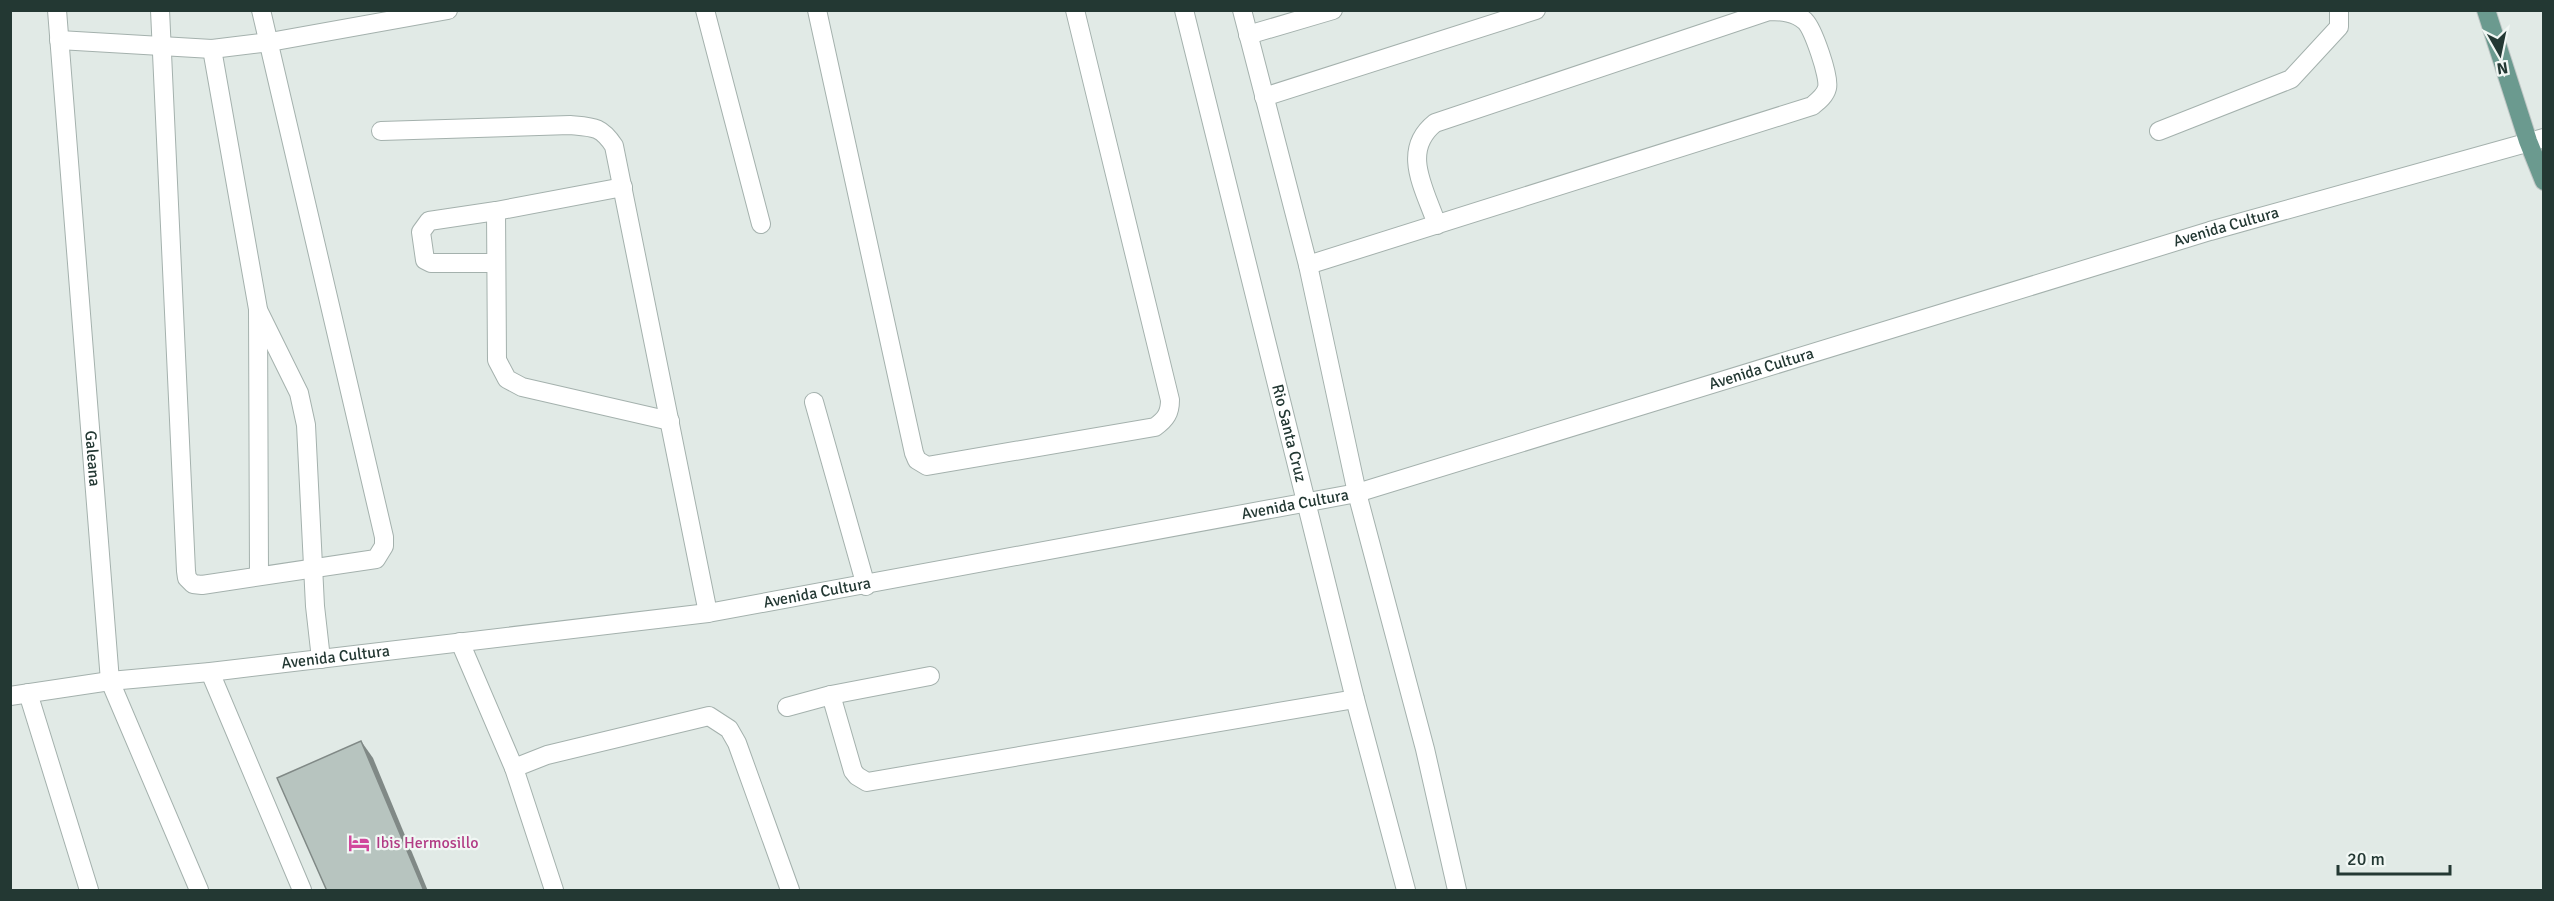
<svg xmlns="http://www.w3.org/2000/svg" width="2554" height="901" font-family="Signika,sans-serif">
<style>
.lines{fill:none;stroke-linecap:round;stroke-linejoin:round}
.minor-casing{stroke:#a4b1ad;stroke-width:20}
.major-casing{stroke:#c1c7c6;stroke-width:20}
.minor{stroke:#fff;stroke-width:18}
.major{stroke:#6b9a8f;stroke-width:18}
.shaded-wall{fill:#808986}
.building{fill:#b7c4bf;stroke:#808986;stroke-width:1.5}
.labels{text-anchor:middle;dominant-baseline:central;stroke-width:4.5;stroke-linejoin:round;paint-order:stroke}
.street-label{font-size:16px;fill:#233833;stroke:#f1f7f4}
.hotel-label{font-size:16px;fill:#b23c85;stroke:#f1f7f4;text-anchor:start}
</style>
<rect width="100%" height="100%" fill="#e1eae6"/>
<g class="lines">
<defs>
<g id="minor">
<path id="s1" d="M57 10 110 681 199 890"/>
<path d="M160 10 186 571 187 578 193 584 202 585 376 559 384 546V537L261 10"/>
<path d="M705 10 761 224"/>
<path d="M817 10 914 453 917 460 927 466 1155 427C1166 419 1170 413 1170 400L1075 10"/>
<path id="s2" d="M1184 10 1355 699 1406 890"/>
<path d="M1242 10 1308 265 1357 493 1425 749 1457 890"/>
<path d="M1248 35 1333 10"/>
<path d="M59 40 212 49 270 42 448 10"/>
<path d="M212 49 258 309 259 576"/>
<path d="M1264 97 1536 10"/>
<path d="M381 131 570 125C593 127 601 126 614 146L708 613"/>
<path d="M2159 131 2291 79 2339 27V10"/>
<path d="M623 187 496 211 497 360 507 379 522 387 670 421"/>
<path d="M496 263H431L425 260 421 232 429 221 496 211"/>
<path d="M1308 265 1812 106C1818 101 1825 96 1827 88 1830 77 1813 29 1805 21 1795 12 1782 11 1769 11L1435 123C1400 151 1425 189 1437 225"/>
<path d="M259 312 299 393 306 425 315 606 321 659"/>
<path d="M814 402 866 586"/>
<path d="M460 642 514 768"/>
<path d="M210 672 302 890"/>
<path d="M28 693 89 890"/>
<path d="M831 695 853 771 857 776 867 782 1355 699"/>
<path id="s3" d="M10 696 110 681 210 672 708 613 1357 493 2210 231 2544 138"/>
<path d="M787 707 831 695 930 676"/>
<path d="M554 890 514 768 547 755 709 716 729 729 737 743 790 890"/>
</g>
<path id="major" d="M2486 10 2528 141 2544 181"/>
</defs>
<use href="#minor" class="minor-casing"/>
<use href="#major" class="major-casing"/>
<use href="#minor" class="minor"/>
<use href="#major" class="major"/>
</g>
<path class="shaded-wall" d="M361 741 373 758 428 891H424Z"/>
<path class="building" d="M361 741 424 891H327L277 778Z"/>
<defs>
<symbol id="hotel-bare" viewBox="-9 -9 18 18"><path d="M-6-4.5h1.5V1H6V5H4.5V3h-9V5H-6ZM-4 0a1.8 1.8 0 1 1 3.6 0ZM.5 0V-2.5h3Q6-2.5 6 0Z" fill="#d1479c" stroke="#f1f7f4" stroke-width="2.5" paint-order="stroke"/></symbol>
</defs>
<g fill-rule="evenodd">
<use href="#hotel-bare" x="344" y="828" width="30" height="30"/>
</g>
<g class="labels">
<g class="street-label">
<text stroke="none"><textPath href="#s3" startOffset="2272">Avenida Cultura</textPath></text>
<text stroke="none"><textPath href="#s3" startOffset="1786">Avenida Cultura</textPath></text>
<text stroke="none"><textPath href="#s2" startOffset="436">Rio Santa Cruz</textPath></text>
<text stroke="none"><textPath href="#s1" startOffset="450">Galeana</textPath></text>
<text stroke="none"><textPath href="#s3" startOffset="1300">Avenida Cultura</textPath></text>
<text stroke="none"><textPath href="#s3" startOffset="814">Avenida Cultura</textPath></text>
<text stroke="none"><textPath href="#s3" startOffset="328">Avenida Cultura</textPath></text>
</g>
<g class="hotel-label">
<text x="376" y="843">Ibis Hermosillo</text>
</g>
</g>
<rect width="2554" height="901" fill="none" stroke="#233833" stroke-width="24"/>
<g transform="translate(2500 54) rotate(171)" stroke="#f1f7f4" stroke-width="4.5" paint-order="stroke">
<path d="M0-4.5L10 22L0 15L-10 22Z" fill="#233833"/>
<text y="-9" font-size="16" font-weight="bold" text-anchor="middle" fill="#233833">N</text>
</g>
<path d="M2338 865v9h112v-9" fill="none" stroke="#233833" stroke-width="3"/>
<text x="2347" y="865" font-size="18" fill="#233833" stroke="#f1f7f4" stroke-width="4.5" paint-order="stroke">20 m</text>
</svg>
